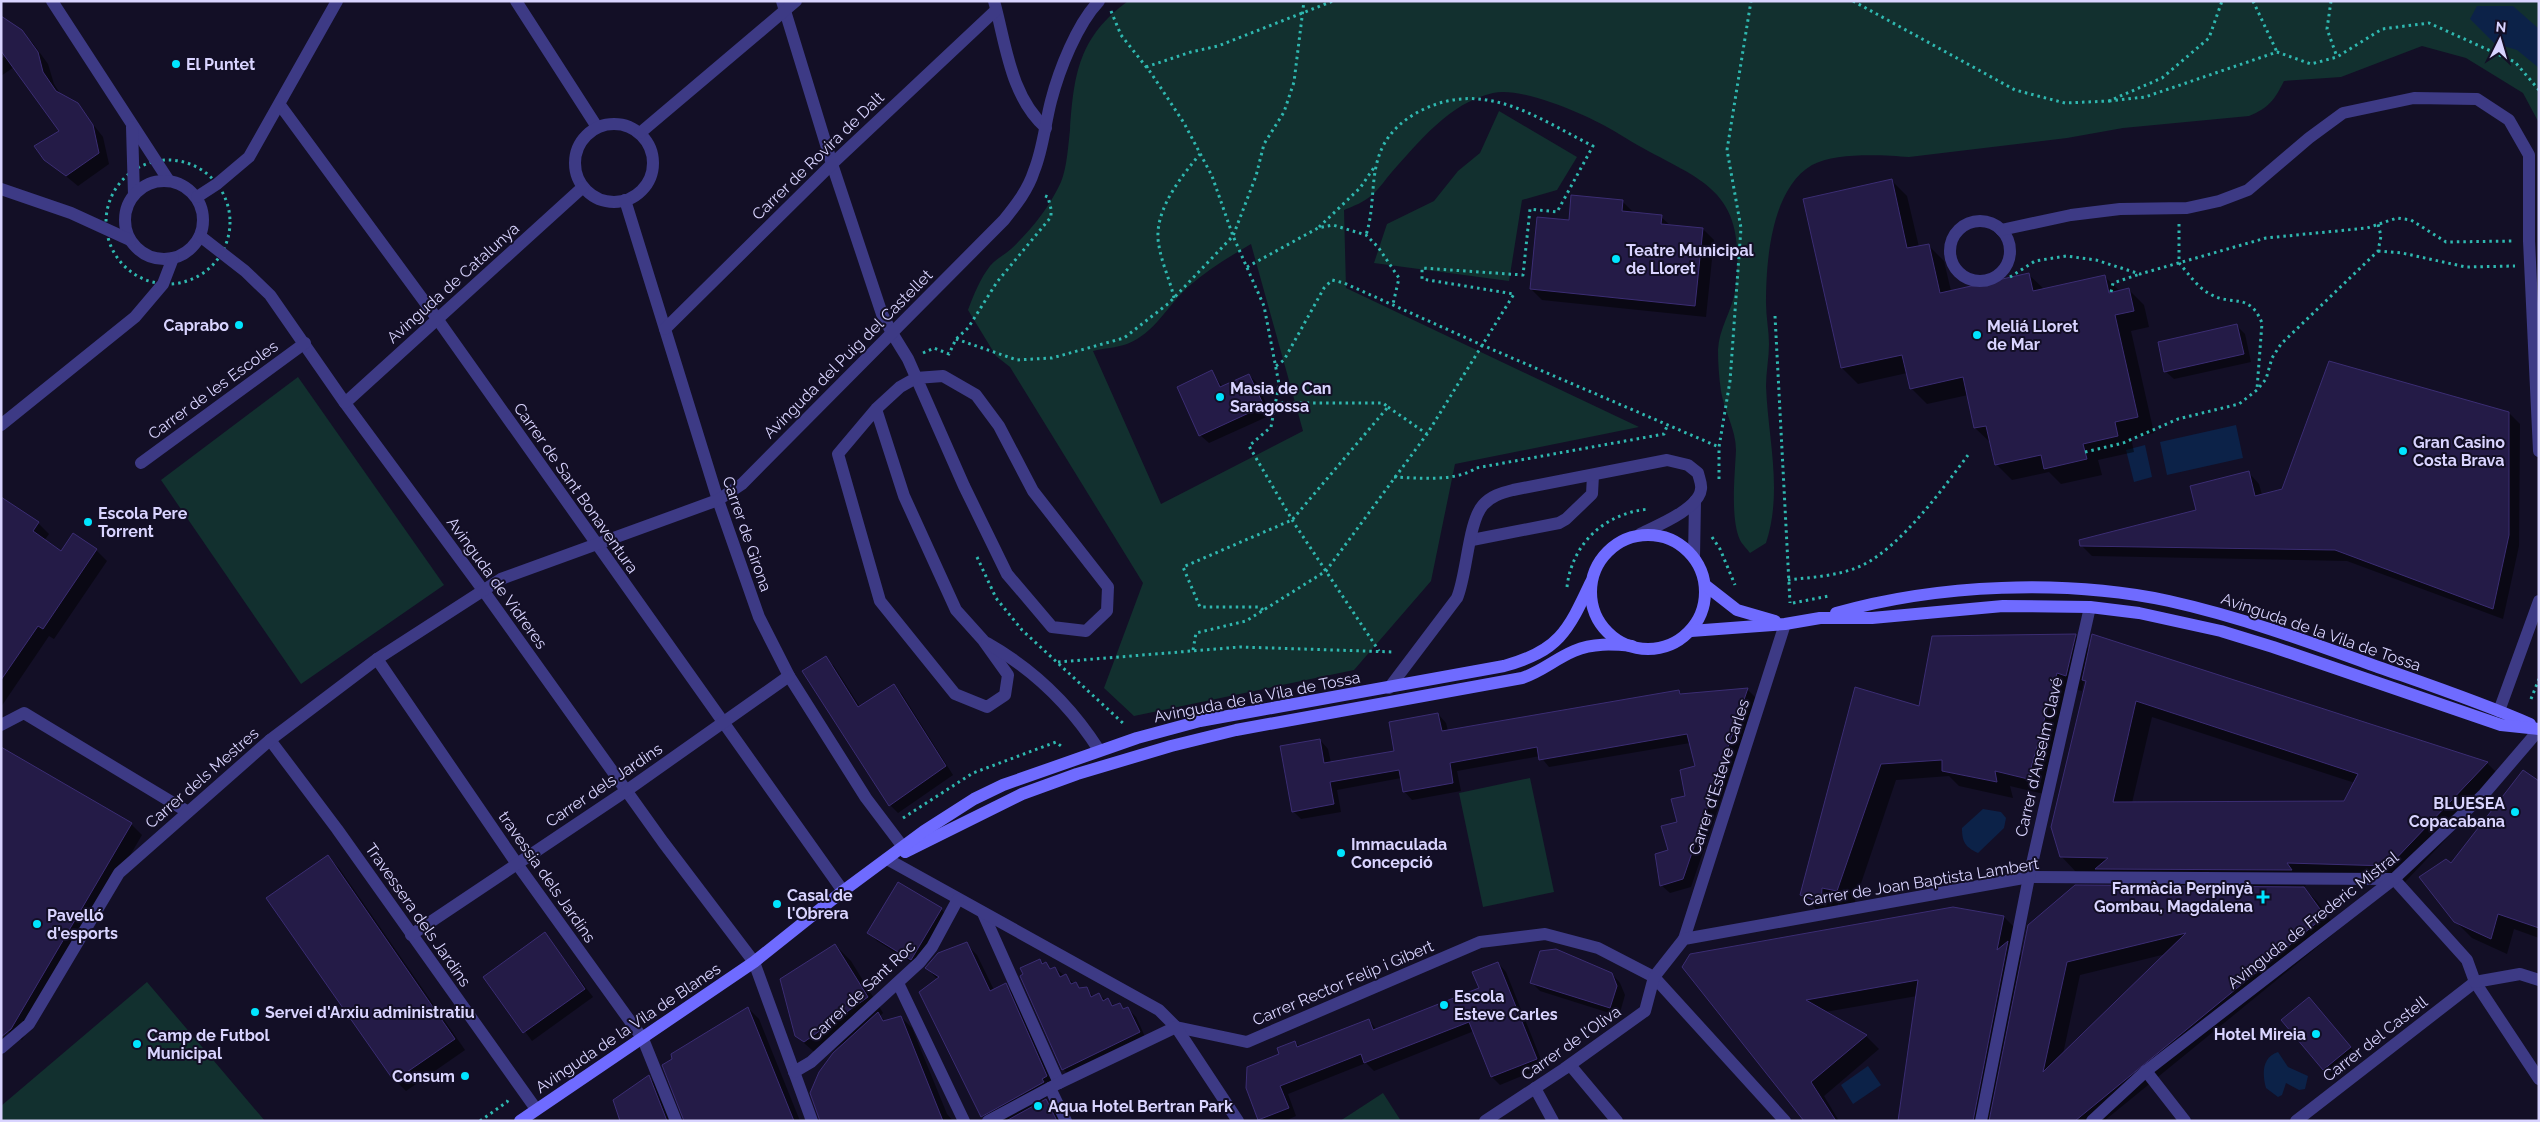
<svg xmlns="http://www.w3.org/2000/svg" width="2540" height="1122" font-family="Raleway,sans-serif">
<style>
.green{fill:#12302f;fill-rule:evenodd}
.water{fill:#0c2248}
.shadow{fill:#0007;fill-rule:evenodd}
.building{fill:#241b47;stroke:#3b2d73;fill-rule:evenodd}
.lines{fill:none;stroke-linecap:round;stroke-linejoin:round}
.path{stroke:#2fb8b0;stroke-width:3;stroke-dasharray:2.5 4;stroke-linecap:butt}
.service{stroke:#3d3a85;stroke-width:12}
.pedestrian{stroke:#3d3a85;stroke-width:12}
.minor{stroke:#3d3a85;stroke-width:12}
.secondary{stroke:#6f6bff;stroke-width:12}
.poi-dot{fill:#00e5ff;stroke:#130f26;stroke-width:2}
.labels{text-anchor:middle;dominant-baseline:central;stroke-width:4;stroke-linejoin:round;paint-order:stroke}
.poi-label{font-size:16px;font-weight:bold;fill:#d9d4ff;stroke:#130f26;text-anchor:start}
.street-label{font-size:16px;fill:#d9d4ff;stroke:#130f26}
</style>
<rect width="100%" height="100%" fill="#130f26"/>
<g class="green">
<path d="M1128 1H2539V123L2523 93 2466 58 2422 46 2341 77 2284 81C2275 99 2269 108 2249 116L2123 128 2067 138 1909 157C1883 155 1836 152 1812 165 1771 189 1766 261 1766 303 1766 317 1769 331 1769 344 1769 358 1766 372 1766 386 1768 439 1783 491 1766 543L1750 553C1747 549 1742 544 1740 540 1730 518 1735 474 1736 450 1736 429 1724 411 1721 391 1719 378 1718 363 1718 350 1719 328 1732 311 1735 291 1750 180 1695 182 1619 134 1592 117 1523 86 1493 93 1449 103 1419 142 1391 173 1385 180 1379 189 1372 195 1364 202 1354 206 1344 210L1346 288 1639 427 1455 464 1431 581 1354 670 1134 716 1104 688 1143 583 1010 367 996 356 968 310C974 294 980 279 990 266 996 259 1004 255 1011 249 1031 230 1049 208 1061 182 1067 167 1068 147 1070 130 1074 73 1079 37 1128 1ZM1251 244 1303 431 1161 504 1093 351C1104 348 1116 348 1127 344 1155 333 1167 306 1188 287 1207 270 1229 257 1251 244Z"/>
<path d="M1499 111 1577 157 1557 190 1522 200 1509 281 1374 263 1387 224 1434 201 1458 171 1480 153Z"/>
<path d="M298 377 444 585 301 684 161 480Z"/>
<path d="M1530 778 1554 892 1483 907 1459 793Z"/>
<path d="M147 982 265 1121H1V1106Z"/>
<path d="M1383 1093 1401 1121H1340Z"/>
</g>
<g class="water">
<path d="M2477 6H2513L2539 29V68L2517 50 2494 43 2470 19Z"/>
<path d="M2236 425 2243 458 2167 475 2160 442Z"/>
<path d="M2145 445 2152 477 2134 482 2126 450Z"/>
<path d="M1983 809 2001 812 2006 818 2004 828 1978 853C1965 847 1962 842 1962 828Z"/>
<path d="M2278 1052 2288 1067 2308 1076 2305 1089 2299 1090 2286 1083 2282 1095 2278 1097 2266 1088C2262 1074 2262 1057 2278 1052Z"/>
<path d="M1868 1066 1881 1085 1853 1104 1841 1085Z"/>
</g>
<g class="shadow">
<path d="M1 17 32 42 48 64 54 84 61 95 77 104 103 137 109 164 78 186 45 159 61 131 14 67 1 76V59L10 53 9 51 1 56Z"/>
<path d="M1891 180 1907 196 1919 247 1928 245 1944 261 1951 291 2028 274 2044 289 2104 276 2120 291 2128 289 2144 305 2149 327 2131 331 2154 433 2131 438 2134 452 2098 460 2102 475 2061 484 2049 472 2012 480 1996 464 1991 443 1975 428 1968 395 1927 404 1911 388 1907 373 1858 384 1842 368 1804 200Z"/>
<path d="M1623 202 1634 213 1661 217 1671 226 1703 229 1714 240 1706 317 1542 300 1531 289 1570 222Z"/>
<path d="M2236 325 2245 334 2251 362 2174 379 2165 371Z"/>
<path d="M1211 372 1223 387 1249 375 1257 383 1271 415 1209 443 1200 435Z"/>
<path d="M2509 413 2520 424 2519 546 2503 619 2347 561 2092 556 2081 545 2198 511 2249 473 2259 484 2262 495Z"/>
<path d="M1 498 38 523 49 534 44 541 62 553 96 550 107 561 54 639 49 636 1 707Z"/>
<path d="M2075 635 2090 650 2093 636 2487 763 2503 779 2405 882 2301 879 2306 886H2301L2317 901 2338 930 2104 1121H1899L1917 996 1825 1012 1866 1036 1879 1049 1824 1096 1839 1121H1806L1683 967 2004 917 2017 930 2013 948 2023 957 2114 887 2101 873H2077L2061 856 2087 683 2084 680 2082 691 2073 689 2044 794 2010 786 2013 798 1959 786 1949 776 1896 780 1853 907 1838 904 1837 918 1817 910 1801 894 1856 689 1920 707ZM2152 717 2355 783 2345 802 2132 803ZM1818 900 1827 904 1826 906 1818 903ZM2166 954 2063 1054 2080 975Z"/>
<path d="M825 658 834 666 860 707 894 686 902 694 953 775 898 813 890 805Z"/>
<path d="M1748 690 1756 698 1691 887 1670 893 1661 885 1669 851 1696 767 1690 743 1549 767 1540 756 1457 771 1461 791 1412 800 1404 791 1401 778 1337 790 1341 812 1301 819 1293 811 1320 740 1328 749 1331 763 1395 752 1438 714 1446 723 1448 731 1679 691 1683 695Z"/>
<path d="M2539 783V938L2514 929 2507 954 2472 938 2455 921 2451 865Z"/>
<path d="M131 824 142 835 22 1040 1 1028Z"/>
<path d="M328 857 339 868 465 1050 406 1091 395 1080Z"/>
<path d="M899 884 941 909 949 918 919 967 877 941 869 933Z"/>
<path d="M545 934 593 997 532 1041 485 977Z"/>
<path d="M966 944 977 955 994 990 1005 985 1016 996 1057 1088 1054 1093 1037 1103 1038 1105 1046 1101 1056 1111 1061 1121H987L982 1116 938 980 927 968Z"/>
<path d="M835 945 851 961 883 1013 880 1016 886 1022 901 1017 912 1028 947 1114 953 1121H820L850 1039 821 1058 796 1036Z"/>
<path d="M1040 960 1052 970 1055 968 1081 989H1086L1094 997 1099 995 1115 1006 1119 1004 1125 1010 1127 1008 1136 1017 1147 1041 1071 1077 1063 1069Z"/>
<path d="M1498 963 1506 972 1544 1067 1500 1085 1492 1077 1474 1031 1374 1071 1366 1063 1288 1094 1296 1116 1285 1121 1259 1119 1281 1055 1295 1042 1300 1047 1369 1020 1377 1030 1480 988Z"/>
<path d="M1612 974 1620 983 1625 995 1619 1016 1540 991 1532 983Z"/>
<path d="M2309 999 2358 1056 2332 1078 2283 1020Z"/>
<path d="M748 1008 759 1019 800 1121H685Z"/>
<path d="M649 1077 659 1088 673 1121H622Z"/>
</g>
<g class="building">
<path d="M1 16 22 30 38 52 43 72 56 91 78 103 93 125 99 153 66 176 44 160 34 146 59 131 1 51Z"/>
<path d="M1892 179 1907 248 1929 244 1940 293 2029 273 2033 291 2105 275 2109 293 2129 288 2134 311 2115 315 2138 417 2115 422 2118 436 2083 444 2087 459 2044 469 2041 455 1995 465 1986 426 1974 428 1963 377 1910 389 1902 355 1841 368 1803 199Z"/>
<path d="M1571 195 1623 200 1622 211 1662 215 1661 224 1703 228 1695 306 1530 289 1537 217 1569 220Z"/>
<path d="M2237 324 2244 354 2164 372 2158 342Z"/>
<path d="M2329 361 2509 412V535L2493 609 2335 550 2080 546 2079 540 2196 510 2190 486 2249 471 2255 496 2282 489Z"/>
<path d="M1212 370 1220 387 1249 374 1264 406 1199 436 1177 387Z"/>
<path d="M1 497 39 522 33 531 61 551 73 533 97 549 43 629 38 626 1 680Z"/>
<path d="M2076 634 2066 676 2057 673 2028 779 1995 771 1997 782 1942 771V760L1881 764 1837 891 1822 888 1821 903 1800 895 1855 687 1919 706 1932 636Z"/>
<path d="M2092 634 2488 762 2389 866 2287 863 2292 870 2095 869 2108 858 2060 857 2051 827 2086 681 2082 680ZM2136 701 2358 774 2344 801 2113 802Z"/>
<path d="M826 656 858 707 894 684 946 766 889 806 802 671Z"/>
<path d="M1748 688 1683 879 1660 886 1655 854 1668 850 1661 826 1677 822 1671 799 1685 796 1680 770 1695 766 1687 734 1539 760 1537 747 1450 763 1453 783 1403 792 1399 770 1330 782 1334 804 1292 812 1280 746 1320 739 1324 763 1394 751 1389 722 1438 713 1442 731 1679 690 1680 694Z"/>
<path d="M1 747 132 823 11 1029 1 1037Z"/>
<path d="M2523 770 2539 781V928L2498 914 2491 939 2454 922 2419 877 2446 859 2451 863Z"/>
<path d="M328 855 455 1039 394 1081 266 898Z"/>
<path d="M898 882 942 908 911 960 867 933Z"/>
<path d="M2075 885 2304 887 2325 916 2075 1121H1989L2028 925ZM2186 933 2043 1072 2067 962Z"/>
<path d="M1953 907 2004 916 1997 950 2008 941 1973 1121H1898L1918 980 1806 1000 1867 1035 1811 1082 1836 1121H1804L1682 967 1690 954Z"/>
<path d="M545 932 585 989 523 1033 483 977Z"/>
<path d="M967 942 990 991 1006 983 1047 1076 1042 1079 1044 1082 981 1117 919 992 939 977 925 968 938 953Z"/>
<path d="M835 944 868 997 804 1042 795 1036 780 979Z"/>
<path d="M1556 949 1612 973 1617 986 1610 1008 1530 983 1540 951Z"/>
<path d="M1040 959 1042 964 1046 962 1050 969 1055 967 1060 977 1066 974 1071 984 1076 982 1079 988 1087 987 1091 997 1099 993 1103 1001 1108 998 1112 1006 1120 1003 1123 1009 1128 1007 1140 1032 1062 1070 1020 976 1023 974 1020 968Z"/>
<path d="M1498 962 1537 1059 1491 1077 1469 1022 1364 1063 1361 1054 1280 1086 1289 1108 1258 1120 1246 1088 1247 1067 1279 1054 1277 1048 1295 1041 1297 1047 1369 1019 1373 1030 1479 988 1472 972Z"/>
<path d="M2309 997 2351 1047 2323 1070 2281 1020Z"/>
<path d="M748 1007 794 1121H684L662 1065 672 1059 671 1054Z"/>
<path d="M878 1012 883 1021 901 1016 943 1121H820L810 1093 819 1072 833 1053Z"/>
<path d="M649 1075 667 1121H620L613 1100Z"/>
<path d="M1046 1099 1057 1121H1006Z"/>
</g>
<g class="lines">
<g class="path">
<path d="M1853 1 2015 90 2065 103 2109 101 2162 78 2209 38 2222 1"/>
<path d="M2253 1 2277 52"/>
<path d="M2331 1 2327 29 2337 57"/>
<path d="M1111 11 1121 35 1151 73 1184 123 1212 176 1233 236 1264 306 1279 384 1271 427 1249 446 1294 523 1379 651"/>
<path d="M1146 67 1191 52 1218 46 1333 1"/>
<path d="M2109 101 2145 97 2277 52 2311 64 2337 57 2382 29 2429 23 2515 62 2539 90"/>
<circle cx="168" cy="222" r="62"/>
<path d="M2179 224V263C2188 273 2198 288 2210 294 2232 307 2249 291 2262 323L2257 389"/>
<path d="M1319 227 1360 188 1375 166"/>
<path d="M2378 251 2402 253 2466 267 2515 266"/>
<path d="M1247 267 1318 228 1333 225 1366 235 1378 247 1399 278 1393 304"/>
<path d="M2010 277 2035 261 2066 256 2096 260 2140 274 2266 238 2367 228 2397 218 2411 220 2446 242 2514 241"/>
<path d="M2111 292 2113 283 2140 274"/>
<path d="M1174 298C1170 280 1162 264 1159 246 1152 213 1180 178 1200 154"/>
<path d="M1775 316 1790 603"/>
<path d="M956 339 1017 360 1052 358 1124 338 1169 303 1233 236 1256 176 1264 144 1284 112 1294 82 1304 1"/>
<path d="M923 353 934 348 949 354 956 339 968 328 997 282 1051 217V209L1048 197 1043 195"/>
<path d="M1276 366 1284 360 1324 288 1332 280 1344 283 1482 345 1719 447"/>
<path d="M1388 407 1427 434"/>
<path d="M2085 452 2123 443 2178 419 2239 404 2257 390 2266 379 2272 358 2281 344 2378 251 2381 236 2378 224"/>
<path d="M1394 477C1418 478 1456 482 1476 468L1664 434 1667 426"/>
<path d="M1719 479V447L1730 381 1741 228 1727 150 1751 1"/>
<path d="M1712 537 1720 549 1735 585"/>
<path d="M977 557 996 598 1022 630 1125 725"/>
<path d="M1788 580C1813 577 1840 576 1863 565 1902 545 1942 490 1968 455"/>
<path d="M1567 587C1572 543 1605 513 1649 509"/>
<path d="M1793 603 1829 596"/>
<path d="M1263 610 1260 607H1200L1183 567 1292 520 1388 407 1383 403H1276"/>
<path d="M1193 650 1196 633 1246 621 1326 571 1427 434 1514 294 1422 279V268L1523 275 1530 209 1557 212 1593 146C1537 118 1486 79 1422 110 1406 118 1392 129 1383 146 1369 174 1376 204 1366 235"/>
<path d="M1058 662 1240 647 1395 652"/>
<path d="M2531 699 2539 679"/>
<path d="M903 818 973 773 1056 742 1061 746"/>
<path d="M480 1121 507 1102 509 1098"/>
</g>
<g class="service">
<circle cx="1980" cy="251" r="30"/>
<path d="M2001 230 2071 215 2120 209 2187 208 2219 201 2248 190 2309 138 2343 113 2414 98 2477 99 2509 120 2529 155V241L2539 451"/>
<path d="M876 409 904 496 956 610 983 640 1008 675 1005 695 987 707 955 694 880 601 838 454 876 409 900 387 916 378 943 376 976 395 999 426 1033 491 1108 587 1107 611 1086 631 1052 627 1007 574 964 486 908 359 892 333"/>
<path d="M1472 540 1559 523 1566 519 1592 494 1593 475"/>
<path d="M1694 557 1695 501"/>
<path d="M987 643C1033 669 1071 706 1099 750"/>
<path d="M1389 688 1457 598C1467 575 1468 522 1483 505 1491 496 1501 493 1513 490L1667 460 1688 465 1698 473C1699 478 1702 484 1701 489 1699 509 1656 526 1640 534"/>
<path d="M2499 711 2539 601"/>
<path d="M1 725 24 713 188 812"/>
<path d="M1535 1088 1553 1121"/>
</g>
<g class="pedestrian">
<path d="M983 913 1059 1083"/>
<path d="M2146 1071 2185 1121"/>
<path d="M1050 1088 1066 1121"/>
<path d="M2296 1121 2475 982"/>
</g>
<g class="minor">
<path d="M52 1 169 181"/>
<path d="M516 1 597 127"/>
<path d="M782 1 832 164 882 314 892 333"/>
<path d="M994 1C1006 44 1010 96 1046 128"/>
<path d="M280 105 438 320 843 891"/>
<circle cx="614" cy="163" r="39"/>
<path d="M132 127 134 195"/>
<path d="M640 133 796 1"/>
<circle cx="164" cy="220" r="39"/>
<path d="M1 189 71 213 130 240"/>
<path d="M197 197 217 184 249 157 337 1"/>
<path d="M625 200 718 500 759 617 789 676 866 798 903 847"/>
<path d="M200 236 245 271 270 295 345 403 483 590 663 842 754 962 812 1121"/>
<path d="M665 329 832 164 996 10"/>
<path d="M345 403 583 187"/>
<path d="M1 425 135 317 163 284 173 258"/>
<path d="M141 463 305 343"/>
<path d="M377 659 517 864 643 1039 676 1121"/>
<path d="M270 740 337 829 536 1109"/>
<path d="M887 859 1159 1010 1176 1027 1247 1042 1480 942 1545 934 1598 948 1654 977 1785 1121"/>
<path d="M2394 879 2467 960 2475 982 2539 1079"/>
<path d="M411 935 626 791 789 676"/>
<path d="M1684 939 1785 624"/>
<path d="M2475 982 2520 974 2539 980"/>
<path d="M898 983 964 1121"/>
<path d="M1 1048 29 1024 119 873 270 740 377 659 501 579 718 500 742 484 1004 220C1016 205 1028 190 1034 171 1043 149 1045 124 1051 101 1059 70 1077 24 1099 1"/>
<path d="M1570 1065 1617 1121"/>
<path d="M794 1072 811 1062 920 962 932 947 958 899"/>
<path d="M988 1121 1059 1083 1176 1027 1238 1121"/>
<path d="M1485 1121 1564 1069 1645 1011 1654 977 1684 939 2029 877 2394 879"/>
<path d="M1981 1121 2029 877 2090 607"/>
<path d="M2092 1121 2146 1071 2394 879 2484 794 2539 730"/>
</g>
<g class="secondary">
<circle cx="1648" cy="592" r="57"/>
<path d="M1705 585 1737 610 1775 621"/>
<path d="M1836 613C1938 584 2065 579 2169 601 2241 617 2309 642 2378 667 2429 685 2480 702 2530 724"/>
<path d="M1691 631 1785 624 1820 618H1872L2003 606 2090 607 2139 613 2221 631 2273 647 2501 725 2539 729"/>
<path d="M905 852 1022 794 1077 774 1171 746 1236 730 1522 678C1541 672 1555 659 1574 651 1593 643 1612 644 1632 646"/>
<path d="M520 1121 754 962 843 891 924 831 974 799 1003 785 1137 738 1200 721 1504 666C1559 651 1568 631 1591 582"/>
</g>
</g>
<g class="poi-dot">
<circle cx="176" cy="64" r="5"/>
<circle cx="1616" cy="259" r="5"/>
<circle cx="239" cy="325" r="5"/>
<circle cx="1977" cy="335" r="5"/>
<circle cx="1220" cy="397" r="5"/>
<circle cx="2403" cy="451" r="5"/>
<circle cx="88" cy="522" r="5"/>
<circle cx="2515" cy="812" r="5"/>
<circle cx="1341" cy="853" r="5"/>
<path d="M2260.5 889.5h5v5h5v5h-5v5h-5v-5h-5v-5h5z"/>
<circle cx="777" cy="904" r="5"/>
<circle cx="37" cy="924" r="5"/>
<circle cx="1444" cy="1005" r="5"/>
<circle cx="255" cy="1012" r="5"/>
<circle cx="2316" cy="1034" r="5"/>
<circle cx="137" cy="1044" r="5"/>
<circle cx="465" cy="1076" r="5"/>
<circle cx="1038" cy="1106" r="5"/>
</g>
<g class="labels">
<g class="poi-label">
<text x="186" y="64">El Puntet</text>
<text x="1626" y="250">Teatre Municipal<tspan x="1626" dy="18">de Lloret</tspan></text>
<text x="229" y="325" text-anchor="end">Caprabo</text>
<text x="1987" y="326">Meliá Lloret<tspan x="1987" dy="18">de Mar</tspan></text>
<text x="1230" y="388">Masia de Can<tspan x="1230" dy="18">Saragossa</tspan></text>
<text x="2413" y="442">Gran Casino<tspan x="2413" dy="18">Costa Brava</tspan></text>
<text x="98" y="513">Escola Pere<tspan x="98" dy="18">Torrent</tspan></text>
<text x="2505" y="803" text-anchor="end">BLUESEA<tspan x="2505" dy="18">Copacabana</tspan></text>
<text x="1351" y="844">Immaculada<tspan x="1351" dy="18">Concepció</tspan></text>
<text x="2253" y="888" text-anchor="end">Farmàcia Perpinyà<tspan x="2253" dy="18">Gombau, Magdalena</tspan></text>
<text x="787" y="895">Casal de<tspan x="787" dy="18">l'Obrera</tspan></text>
<text x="47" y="915">Pavelló<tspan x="47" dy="18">d'esports</tspan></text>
<text x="1454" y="996">Escola<tspan x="1454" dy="18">Esteve Carles</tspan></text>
<text x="265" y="1012">Servei d'Arxiu administratiu</text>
<text x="2306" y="1034" text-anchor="end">Hotel Mireia</text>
<text x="147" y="1035">Camp de Futbol<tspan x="147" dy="18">Municipal</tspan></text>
<text x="455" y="1076" text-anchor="end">Consum</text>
<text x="1048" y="1106">Aqua Hotel Bertran Park</text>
</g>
<g class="street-label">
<text transform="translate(818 156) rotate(-44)">Carrer de Rovira de Dalt</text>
<text transform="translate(453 283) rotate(-42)">Avinguda de Catalunya</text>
<text transform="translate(848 354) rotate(-45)">Avinguda del Puig del Castellet</text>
<text transform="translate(213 390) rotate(-36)">Carrer de les Escoles</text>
<text transform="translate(576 488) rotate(55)">Carrer de Sant Bonaventura</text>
<text transform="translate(747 534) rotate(71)">Carrer de Girona</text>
<text transform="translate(497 583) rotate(54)">Avinguda de Vidreres</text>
<text transform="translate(2321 632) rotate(19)">Avinguda de la Vila de Tossa</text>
<text transform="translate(1257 697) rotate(-11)">Avinguda de la Vila de Tossa</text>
<text transform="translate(2039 757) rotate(-77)">Carrer d'Anselm Clavé</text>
<text transform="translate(1719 777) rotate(-72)">Carrer d'Esteve Carles</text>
<text transform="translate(202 778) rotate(-41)">Carrer dels Mestres</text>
<text transform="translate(604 785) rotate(-34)">Carrer dels Jardins</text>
<text transform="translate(547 877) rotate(55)">travessia dels Jardins</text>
<text transform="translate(1921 882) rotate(-9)">Carrer de Joan Baptista Lambert</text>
<text transform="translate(418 915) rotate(55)">Travessera dels Jardins</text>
<text transform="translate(2313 920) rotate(-38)">Avinguda de Frederic Mistral</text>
<text transform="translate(1343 983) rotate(-23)">Carrer Rector Felip i Gibert</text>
<text transform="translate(862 991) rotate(-43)">Carrer de Sant Roc</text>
<text transform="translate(628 1028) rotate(-34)">Avinguda de la Vila de Blanes</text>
<text transform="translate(2375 1039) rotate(-38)">Carrer del Castell</text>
<text transform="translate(1571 1043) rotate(-35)">Carrer de l'Oliva</text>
</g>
</g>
<rect width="2540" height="1122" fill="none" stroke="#d9d4ff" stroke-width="5"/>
<g transform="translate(2500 40) rotate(5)" stroke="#130f26" stroke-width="4" paint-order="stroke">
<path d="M0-4L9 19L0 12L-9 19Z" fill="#d9d4ff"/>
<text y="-8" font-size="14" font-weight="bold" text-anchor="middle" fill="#d9d4ff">N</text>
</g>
</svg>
